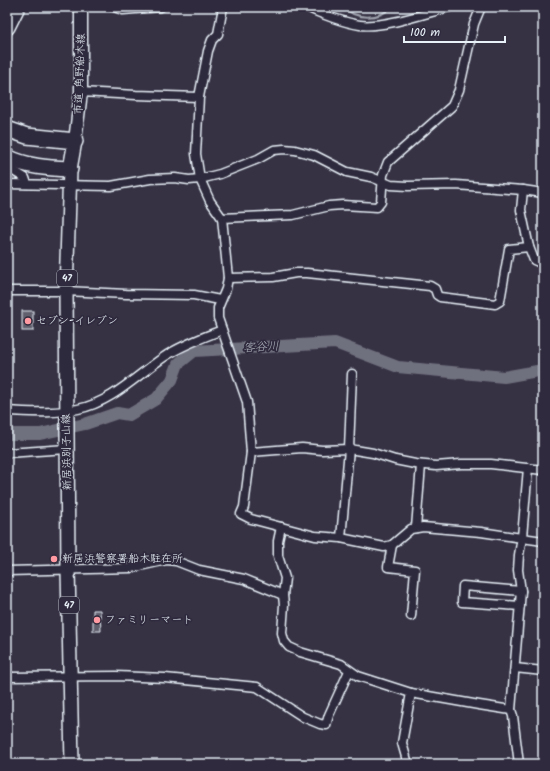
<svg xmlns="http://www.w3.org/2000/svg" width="550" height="771" font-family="Kalam,'Klee One',sans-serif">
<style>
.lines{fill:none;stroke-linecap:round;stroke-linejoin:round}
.stream{stroke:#a0a4af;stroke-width:2}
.river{stroke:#70717f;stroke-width:12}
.building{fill:#605e6e;stroke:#e8f1f8}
.street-casing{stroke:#e8f1f8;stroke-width:11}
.secondary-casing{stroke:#e8f1f8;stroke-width:15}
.primary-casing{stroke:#e8f1f8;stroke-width:16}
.highway-casing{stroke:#e8f1f8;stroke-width:18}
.street{stroke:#2f2a3d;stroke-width:8}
.secondary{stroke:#2f2a3d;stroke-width:12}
.primary{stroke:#2f2a3d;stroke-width:13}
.highway{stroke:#2f2a3d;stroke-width:15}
.poi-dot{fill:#ff9aa2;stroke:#2f2a3d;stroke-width:1.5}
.labels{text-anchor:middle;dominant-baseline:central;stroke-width:3.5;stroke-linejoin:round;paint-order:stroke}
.shield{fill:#2f2a3d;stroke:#b0b5c0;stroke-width:1}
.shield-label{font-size:10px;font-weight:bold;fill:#e8f1f8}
.street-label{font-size:11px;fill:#e8f1f8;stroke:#2f2a3d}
.poi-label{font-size:11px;fill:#e8f1f8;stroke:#2f2a3d;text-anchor:start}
.water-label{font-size:12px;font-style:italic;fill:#b2b7c2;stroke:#2f2a3d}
</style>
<rect width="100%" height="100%" fill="#363244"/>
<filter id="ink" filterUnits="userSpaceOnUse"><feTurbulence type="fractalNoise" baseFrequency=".025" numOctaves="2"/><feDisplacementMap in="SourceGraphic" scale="8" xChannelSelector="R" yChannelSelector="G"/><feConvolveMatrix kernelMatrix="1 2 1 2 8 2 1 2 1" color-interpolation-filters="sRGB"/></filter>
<g filter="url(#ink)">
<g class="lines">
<path class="stream" d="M344 7C355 20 380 20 391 7"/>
<path class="river" d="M7 434H40L85 424 117 413 129 415 156 399 172 380 178 364 194 351 335 343 398 367 504 377 543 370"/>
</g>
<g class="building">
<rect x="22" y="311" width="11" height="20"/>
<path d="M93 610H100L101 631H93Z"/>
</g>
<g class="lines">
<defs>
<g id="street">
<path d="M114 7 123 10 161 7"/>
<path d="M307 7C320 14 346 23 360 25 384 28 426 13 450 7"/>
<path d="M81 92 136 95 199 97 208 51 212 40 218 34 223 7"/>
<path d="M199 97 196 154 200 179 210 201 222 218 228 278 226 289 218 308V318L247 402 251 452 244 507 241 514 251 519 315 536 341 538 384 547 392 545 411 529 423 527 481 532 543 541"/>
<path d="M7 167 25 178 27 184"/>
<path d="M7 184 111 186 150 179 175 178 189 180 200 179 220 174 258 159 274 150 284 149 295 150 314 155 347 172 371 177 391 185 408 186 456 185 523 190 543 193"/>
<path d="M523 190 521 210 529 247 534 260 543 264"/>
<path d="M222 218 293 215 329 206 343 205 377 207 381 202 383 175 388 162 452 106 459 90 474 24 481 7"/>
<path d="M228 278 273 277 296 273H307L430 286 435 289 437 295 440 297 495 304 500 301 509 249 529 247"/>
<path d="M7 291H66L126 294 194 295 220 300"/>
<path d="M7 411C30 412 55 414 78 409 112 402 136 376 164 357 182 345 202 338 222 330"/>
<path d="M251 452 302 448 322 450 349 449 373 453 395 460 415 464 436 466 461 464H491L543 470"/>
<path d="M7 453 67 449"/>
<path d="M281 527 278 541V556L285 578 283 595 284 605 282 633 284 641 289 647 300 652 341 664 358 676 411 693 479 705 511 710"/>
<path d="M416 528 421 465"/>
<path d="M341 538 349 449 352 374"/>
<path d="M392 545 388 567 415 570 411 616"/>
<path d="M7 571 131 568 167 560 176 561 199 570 244 579 283 595"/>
<path d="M520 606 462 602 463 586 521 591"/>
<path d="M515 668 543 671"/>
<path d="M7 677 116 676 165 678 257 687 303 717 320 724 326 725 329 715 349 671"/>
<path d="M408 764 402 743 411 693"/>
<path d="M519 764 513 716 511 710 521 591 518 570 519 555 522 537 528 468"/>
</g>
<path id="secondary" d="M75 141 81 92V7"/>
<path id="primary" d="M72 764 68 569 66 291 70 169 75 141"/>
<g id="highway">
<path d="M7 27 17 7"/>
<path d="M7 129 27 136 75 141"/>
<path d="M7 157C27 167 48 168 70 169"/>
</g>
</defs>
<use href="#street" class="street-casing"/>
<use href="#secondary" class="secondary-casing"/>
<use href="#primary" class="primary-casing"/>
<use href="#highway" class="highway-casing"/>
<use href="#street" class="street"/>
<use href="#secondary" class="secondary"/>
<use href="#primary" class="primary"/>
<use href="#highway" class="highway"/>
</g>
</g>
<g class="poi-dot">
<circle cx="28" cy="321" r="4"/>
<circle cx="54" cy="559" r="4"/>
<circle cx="97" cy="620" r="4"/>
</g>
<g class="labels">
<g class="shield">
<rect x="57" y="270" width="20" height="16" rx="3"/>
<rect x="59" y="597" width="20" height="16" rx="3"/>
</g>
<g class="shield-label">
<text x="67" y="278">47</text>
<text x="69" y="605">47</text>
</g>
<g class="street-label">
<text transform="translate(80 74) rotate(-88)">市道 角野船木線</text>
<text transform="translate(67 452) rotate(-91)">新居浜別子山線</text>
</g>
<g class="poi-label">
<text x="36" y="321">セブン-イレブン</text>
<text x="62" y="559">新居浜警察署船木駐在所</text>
<text x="105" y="620">ファミリーマート</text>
</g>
<g class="water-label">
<text transform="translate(261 347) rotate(-3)">客谷川</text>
</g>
</g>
<rect width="550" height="771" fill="none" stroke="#2f2a3d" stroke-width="24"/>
<rect x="12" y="12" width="526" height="747" fill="none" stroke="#e8f1f8" stroke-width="1.5" filter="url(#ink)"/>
<path d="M404 36v6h101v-6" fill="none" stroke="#e8f1f8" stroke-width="2"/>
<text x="410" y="36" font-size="12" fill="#e8f1f8" stroke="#2f2a3d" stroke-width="3" paint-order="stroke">100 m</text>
</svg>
